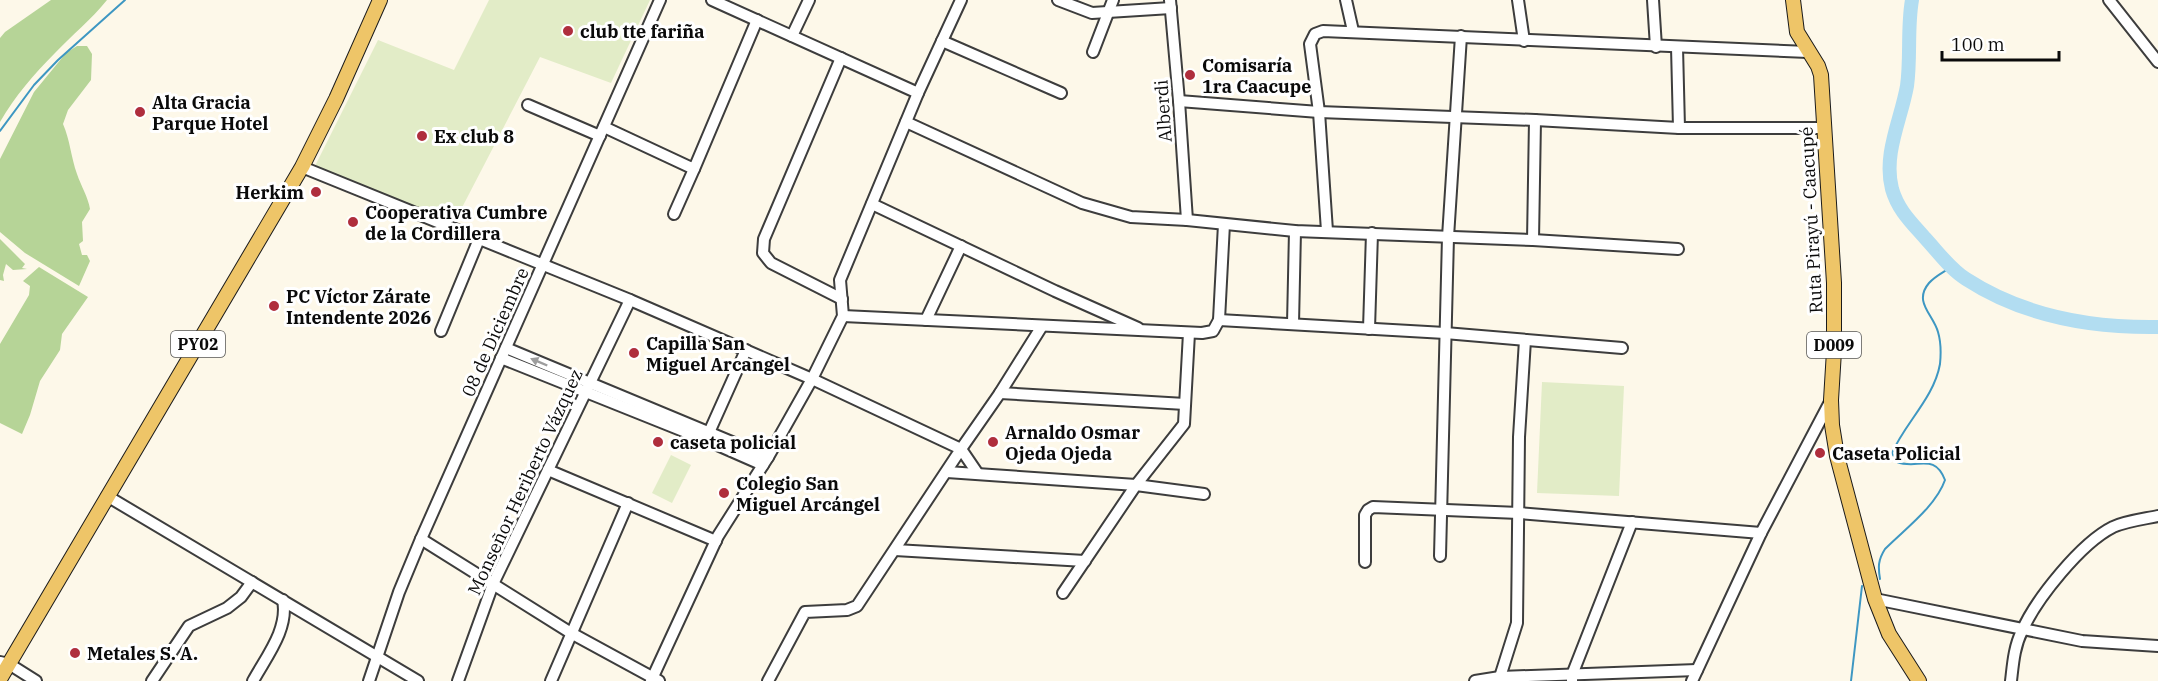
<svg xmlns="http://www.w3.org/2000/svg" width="2158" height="681" font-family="'IBM Plex Serif',serif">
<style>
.forest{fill:#b6d497}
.pitch{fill:#e2ecc7}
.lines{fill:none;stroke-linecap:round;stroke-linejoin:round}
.stream{stroke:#3e97c2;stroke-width:2}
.river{stroke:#b2ddf1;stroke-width:14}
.minor-casing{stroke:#3d3d3d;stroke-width:14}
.major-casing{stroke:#1b1b1b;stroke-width:16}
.minor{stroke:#fff;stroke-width:10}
.major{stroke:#eec568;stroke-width:14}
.oneway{fill:#9d9d9d}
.poi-dot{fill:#af2e3d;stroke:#fff;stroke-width:2}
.labels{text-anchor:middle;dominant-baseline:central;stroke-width:6;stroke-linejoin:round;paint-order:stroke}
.shield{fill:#fff;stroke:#545454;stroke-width:1.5}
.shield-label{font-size:16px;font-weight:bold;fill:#0a0a0a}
.poi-label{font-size:18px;font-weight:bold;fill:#0a0a0a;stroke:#fff;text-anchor:start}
.street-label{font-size:18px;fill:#0a0a0a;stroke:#fff}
</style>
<rect width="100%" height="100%" fill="#fdf8e9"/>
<g class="forest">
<path d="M51 0H107C91 20 72 35 55 53 34 74 15 96 0 122V38L5 32Z"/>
<path d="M77 46H87L92 54 91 80 68 110 63 124C70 140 71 157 77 174 81 186 88 197 90 209L82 222 83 241 79 244 82 255H87L90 261 79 286 25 253 0 232V159L34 92 66 53Z"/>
<path d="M0 239 25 264 22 268 27 269 13 270 6 264 3 275 4 281 0 280Z"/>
<path d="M39 267 88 297 62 334 60 350 40 381 30 415 22 434 0 423V344L29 295 30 286 23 281Z"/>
</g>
<g class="pitch">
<path d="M489 0H650L611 83 540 57 454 223 315 166 378 40 454 70Z"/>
<path d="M1542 382 1624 386 1619 496 1537 493Z"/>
<path d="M671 455 691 465 672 503 652 493Z"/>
</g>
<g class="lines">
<g class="stream">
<path d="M0 131 34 85 58 60 125 0"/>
<path d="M1880 579C1878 567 1878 560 1885 549 1905 529 1936 506 1945 480 1934 452 1917 470 1897 462L1892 453C1905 423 1934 398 1940 364 1941 354 1941 342 1938 332 1933 314 1913 302 1929 283 1935 276 1944 272 1951 267"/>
<path d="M1851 681 1862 586"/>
</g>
<path class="river" d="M1912 0C1907 28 1911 58 1907 86 1901 120 1883 154 1892 189 1898 210 1911 222 1925 238 1938 252 1950 269 1966 279 2023 316 2092 328 2158 327"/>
<defs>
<g id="minor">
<path d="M712 0 918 93"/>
<path d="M1058 0 1092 13 1171 8"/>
<path d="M1170 0 1179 101 1187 220"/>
<path d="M1346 0 1353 31"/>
<path d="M1518 0 1524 41"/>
<path d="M1653 0 1656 47"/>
<path d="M2109 0 2158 62"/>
<path d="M792 36 809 0"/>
<path d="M942 41 1061 93"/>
<path d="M1677 47 1679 128"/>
<path d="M1093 52 1113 0"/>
<path d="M841 58 764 239 763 253 771 263 842 299"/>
<path d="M1179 101 1319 112 1535 120 1679 128H1825"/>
<path d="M528 105 600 136"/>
<path d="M906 122 1082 203 1131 217 1187 220 1295 231 1533 240 1678 249"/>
<path d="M604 127 694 169 757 20"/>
<path d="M302 167 630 300 812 379 961 449 857 606 847 610 805 612 768 681"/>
<path d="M872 204 1055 291 1138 328"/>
<path d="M674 214 694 169"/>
<path d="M1327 231 1319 112 1310 44 1315 34 1323 31 1808 52"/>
<path d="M1533 240 1535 120"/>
<path d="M843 316 1202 333 1213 331 1219 320 1224 224"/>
<path d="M926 320 961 246"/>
<path d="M1219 320 1445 333 1622 348"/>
<path d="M1293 324 1295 231"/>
<path d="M1369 329 1372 233"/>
<path d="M441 331 479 239"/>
<path d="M506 348 768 457"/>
<path d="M501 358 706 440 763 465"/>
<path d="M1000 393 1185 404"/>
<path d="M707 437 746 350"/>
<path d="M548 470 716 541"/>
<path d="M947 472 1136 485 1204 494"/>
<path d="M978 474 961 449 1000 393 1042 326"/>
<path d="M107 496 418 681"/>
<path d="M421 539 571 633 659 681"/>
<path d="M895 550 1085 561"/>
<path d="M1440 556 1448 237 1461 36"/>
<path d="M1365 562V515L1368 510 1373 507 1519 513 1761 533"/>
<path d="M1063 593 1136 485 1184 424 1189 333"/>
<path d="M1875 599 2082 641 2158 646"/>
<path d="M0 662 9 664 36 681"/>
<path d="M1500 677 1517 623 1519 437 1525 340"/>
<path d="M152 681 189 626 227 608 241 597 252 582"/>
<path d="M253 681C266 657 289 629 283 600"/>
<path d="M369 681 399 592 421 539 660 0"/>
<path d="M458 681 493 584 630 300"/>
<path d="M551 681 628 503"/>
<path d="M651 681 718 536 768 457 812 379 843 316 840 280 918 93 961 0"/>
<path d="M1475 681 1500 677 1697 670"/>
<path d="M1572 681V675L1632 522"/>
<path d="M1692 681 1761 533 1831 400"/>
<path d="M2011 681C2013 664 2014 647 2022 631 2036 599 2081 543 2113 527 2126 521 2144 519 2158 516"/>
</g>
<g id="major">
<path d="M1793 0 1797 32 1818 66 1821 75 1834 283V351L1831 400 1832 425 1837 456 1875 599 1889 634 1919 681"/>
<path d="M0 679 302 167 336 99 380 0"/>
</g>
</defs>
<use href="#minor" class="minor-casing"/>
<use href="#major" class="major-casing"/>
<use href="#minor" class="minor"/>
<use href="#major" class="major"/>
</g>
<defs><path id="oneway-solid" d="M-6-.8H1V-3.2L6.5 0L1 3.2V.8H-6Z" transform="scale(1.5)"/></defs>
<use class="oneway" href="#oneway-solid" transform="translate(539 362) rotate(-157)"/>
<g class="poi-dot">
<circle cx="568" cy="31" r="6"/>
<circle cx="1190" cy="75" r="6"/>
<circle cx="140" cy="112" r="6"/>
<circle cx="422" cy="136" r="6"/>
<circle cx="316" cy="192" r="6"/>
<circle cx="353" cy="222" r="6"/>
<circle cx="274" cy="306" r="6"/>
<circle cx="634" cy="353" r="6"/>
<circle cx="658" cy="442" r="6"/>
<circle cx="993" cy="442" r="6"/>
<circle cx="1820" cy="453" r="6"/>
<circle cx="724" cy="493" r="6"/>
<circle cx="75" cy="653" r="6"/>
</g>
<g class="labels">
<g class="shield">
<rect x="171" y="331" width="54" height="26" rx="4.5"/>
<rect x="1807" y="332" width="54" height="26" rx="4.5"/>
</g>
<g class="shield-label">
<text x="198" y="344">PY02</text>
<text x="1834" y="345">D009</text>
</g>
<g class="poi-label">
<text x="580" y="31">club tte fariña</text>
<text x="1202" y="65">Comisaría<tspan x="1202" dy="21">1ra Caacupe</tspan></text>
<text x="152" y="102">Alta Gracia<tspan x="152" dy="21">Parque Hotel</tspan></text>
<text x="434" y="136">Ex club 8</text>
<text x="304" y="192" text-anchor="end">Herkim</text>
<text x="365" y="212">Cooperativa Cumbre<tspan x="365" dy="21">de la Cordillera</tspan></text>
<text x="286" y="296">PC Víctor Zárate<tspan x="286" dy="21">Intendente 2026</tspan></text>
<text x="646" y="343">Capilla San<tspan x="646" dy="21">Miguel Arcangel</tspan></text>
<text x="1005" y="432">Arnaldo Osmar<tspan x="1005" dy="21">Ojeda Ojeda</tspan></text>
<text x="670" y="442">caseta policial</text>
<text x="1832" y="453">Caseta Policial</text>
<text x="736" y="483">Colegio San<tspan x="736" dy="21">Miguel Arcángel</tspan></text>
<text x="87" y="653">Metales S. A.</text>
</g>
<g class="street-label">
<text transform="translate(1163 111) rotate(-94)">Alberdi</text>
<text transform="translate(1811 220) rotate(-93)">Ruta Pirayú - Caacupé</text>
<text transform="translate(495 332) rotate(-66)">08 de Diciembre</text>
<text transform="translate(525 482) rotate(-65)">Monseñor Heriberto Vázquez</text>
</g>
</g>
<path d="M1942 51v9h117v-9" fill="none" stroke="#0a0a0a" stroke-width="3"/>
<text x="1951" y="51" font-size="18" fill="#0a0a0a" stroke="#ffffff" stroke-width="4.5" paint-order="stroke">100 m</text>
</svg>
